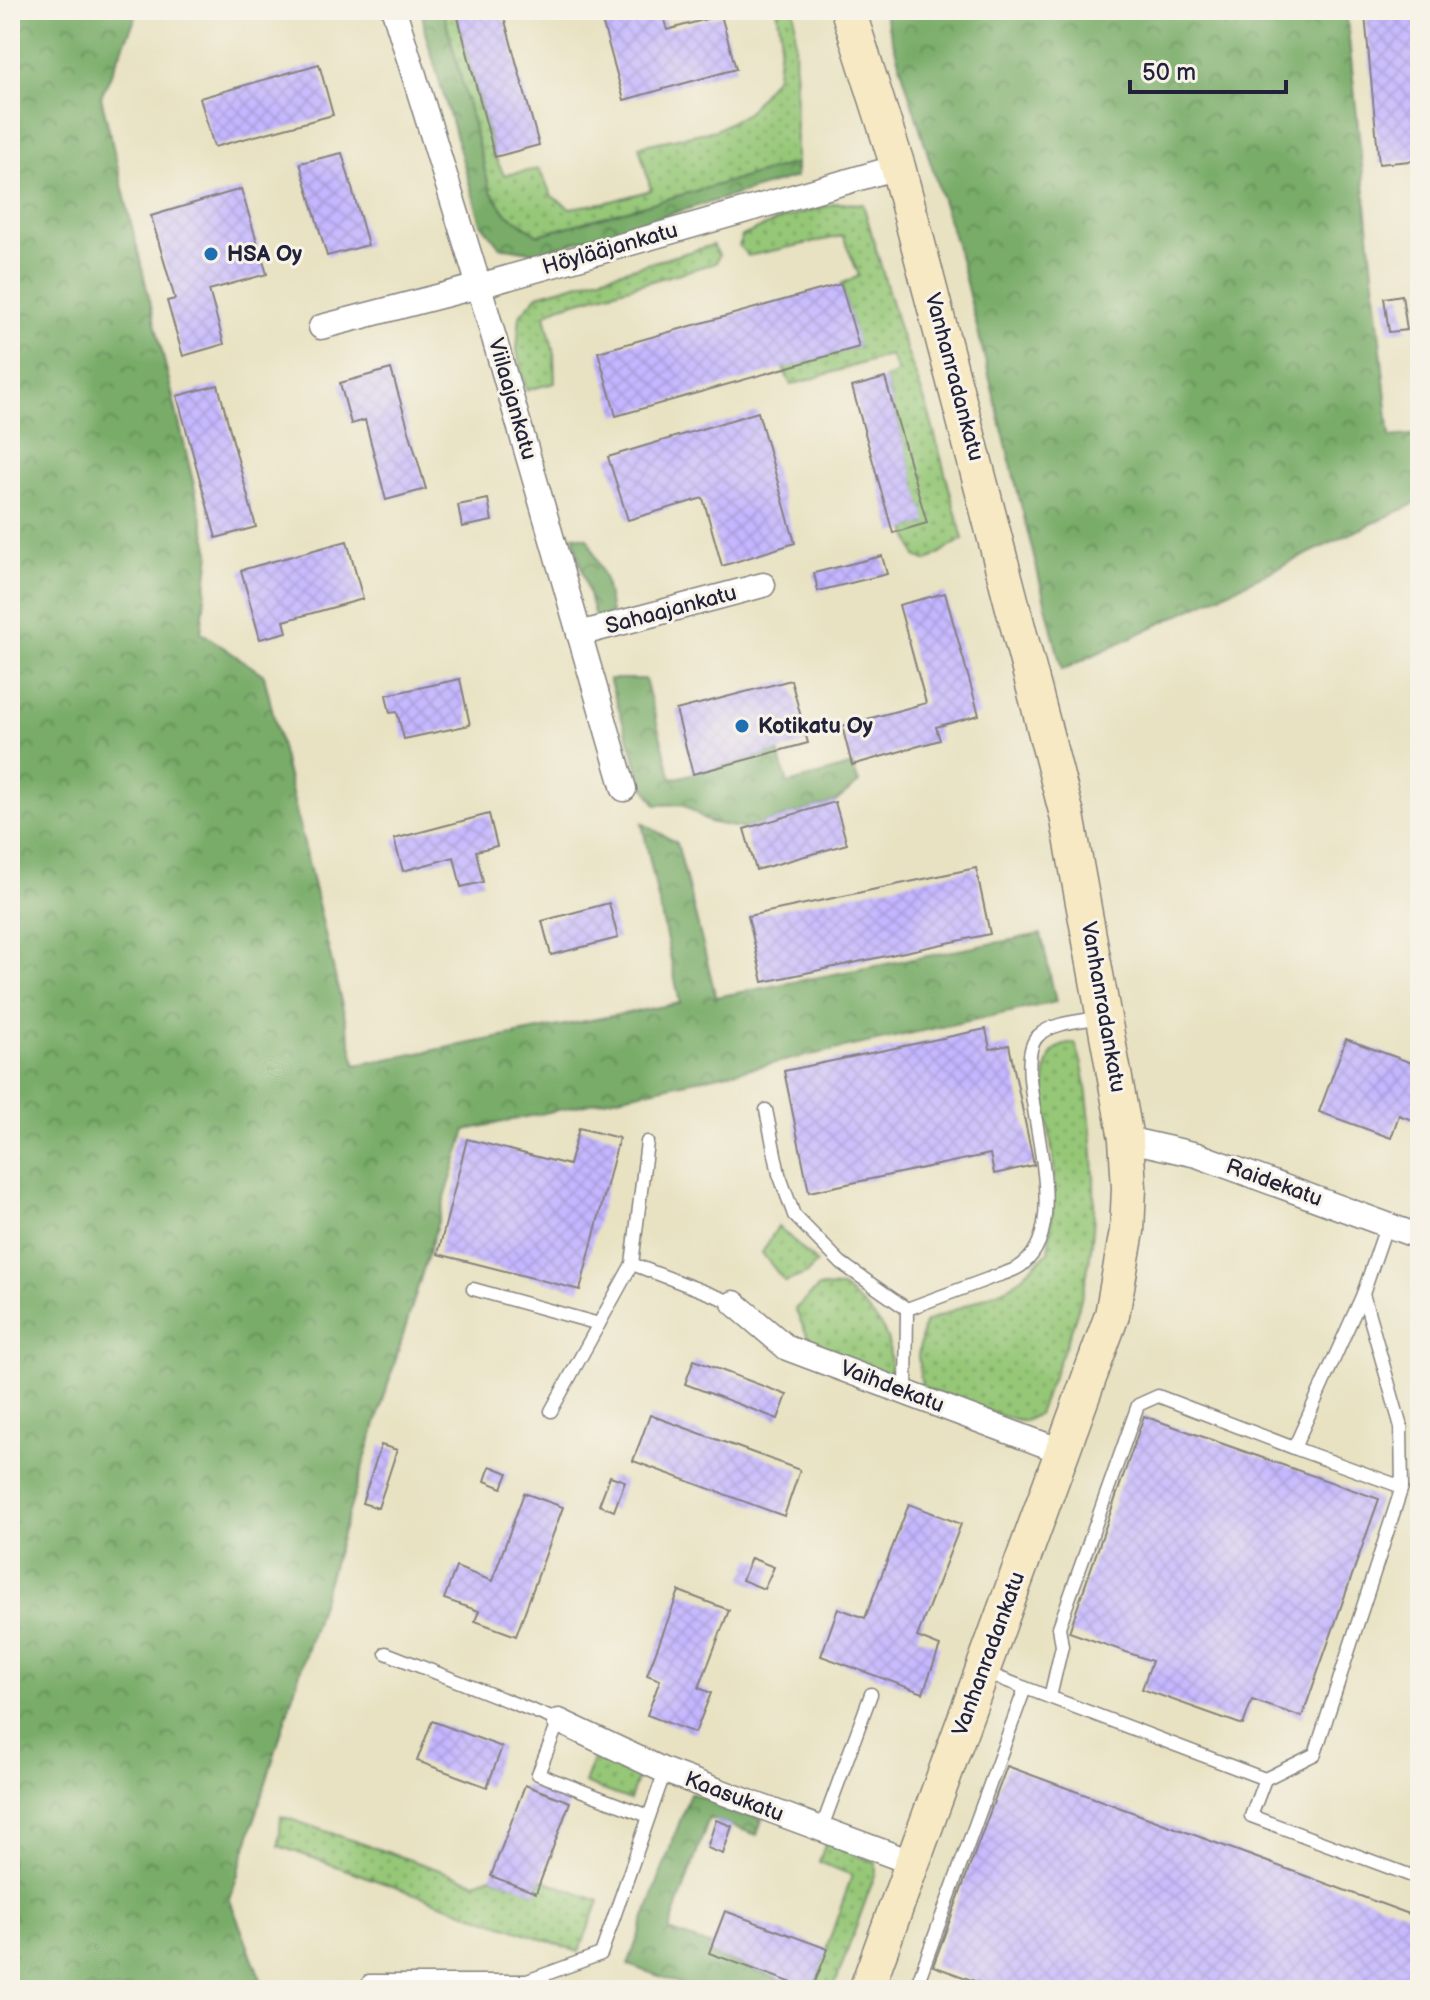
<svg xmlns="http://www.w3.org/2000/svg" width="1430" height="2000" font-family="'Balsamiq Sans',sans-serif">
<style>
.grass{fill:url(#grass-dots);stroke:#5c7459;stroke-width:2}
.forest{fill:url(#forest-crowns);stroke:#4d6752;stroke-width:2}
.building{fill:url(#building-cross-hatch)}
.lines{fill:none;stroke-linecap:round;stroke-linejoin:round}
.lane-casing{stroke:#85827e;stroke-width:15}
.street-casing{stroke:#85827e;stroke-width:27}
.secondary-casing{stroke:#85827e;stroke-width:37}
.lane{stroke:#fff;stroke-width:12}
.street{stroke:#fff;stroke-width:24}
.secondary{stroke:#f6e9c3;stroke-width:34}
.poi-dot{fill:#1f6fb2;stroke:#f7f3e8;stroke-width:3}
.labels{text-anchor:middle;dominant-baseline:central;stroke-width:6;stroke-linejoin:round;paint-order:stroke}
.street-label{font-size:22px;fill:#22223b;stroke:#f7f3e8}
.poi-label{font-size:22px;font-weight:bold;fill:#22223b;stroke:#f7f3e8;text-anchor:start}
</style>
<defs>
<pattern id="grass-dots" width="8" height="8" patternUnits="userSpaceOnUse" patternTransform="scale(2)"><rect width="8" height="8" fill="#95c777"/><path d="M2 2h.1M6 6h.1" fill="none" stroke="#79a163" stroke-width="1.8" stroke-linecap="round"/></pattern>
<pattern id="forest-crowns" width="20" height="18" patternUnits="userSpaceOnUse" patternTransform="scale(2)"><rect width="20" height="18" fill="#78ac68"/><path d="M2 6a3 3 0 1 1 6 0M12 15a3 3 0 1 1 6 0" fill="none" stroke="#628c57"/></pattern>
<pattern id="building-cross-hatch" width="8" height="8" patternUnits="userSpaceOnUse" patternTransform="scale(2)"><rect width="8" height="8" fill="#c4b6ff"/><path d="M0 0l8 8M0 8l8-8" fill="none" stroke="#a89cdb"/></pattern>
</defs>
<rect width="100%" height="100%" fill="#f7f3e8"/>
<filter id="ink" filterUnits="userSpaceOnUse"><feTurbulence type="fractalNoise" baseFrequency=".0125" numOctaves="2"/><feDisplacementMap in="SourceGraphic" scale="16" xChannelSelector="R" yChannelSelector="G"/><feConvolveMatrix kernelMatrix="1 2 1 2 8 2 1 2 1" color-interpolation-filters="sRGB"/></filter>
<filter id="wash" filterUnits="userSpaceOnUse"><feTurbulence type="fractalNoise" baseFrequency=".006" numOctaves="4" result="noise"/><feDisplacementMap in="SourceGraphic" scale="32" xChannelSelector="R" yChannelSelector="G"/><feGaussianBlur stdDeviation="1.8" result="paint"/><feColorMatrix in="noise" values="0 0 0 0 0 0 0 0 0 0 0 0 0 0 0 0 0 1.4 0 .05"/><feComposite in="paint" operator="in"/></filter>
<g filter="url(#wash)">
<rect width="100%" height="100%" fill="#e8e2c2"/>
<g class="grass">
<path d="M443 10H456L495 157 504 175 539 169 552 196 570 208 608 202 651 190 639 146 716 130 748 112 777 75 781 34 777 10H795L796 163 538 235 506 213 490 190Z"/>
<path d="M837 203 863 204 900 332 928 410 963 539 927 561 916 556 906 529 926 523 885 378 898 373 890 355 791 385 783 368 858 347 841 284 859 276 843 236 748 256 739 246 742 236 781 219Z"/>
<path d="M713 245 719 255 716 263 558 307 545 315 554 353 555 383 526 390 517 351 520 315 538 295Z"/>
<path d="M1075 1043C1085 1068 1087 1094 1090 1121 1095 1167 1097 1216 1089 1262 1081 1315 1057 1365 1038 1414L1025 1421 1004 1417 922 1387 918 1356 924 1323 1013 1285 1048 1252C1051 1225 1054 1198 1054 1170 1053 1138 1037 1087 1050 1057 1054 1047 1065 1044 1075 1043Z"/>
<path d="M778 1226 817 1263 806 1274 785 1282 762 1253Z"/>
<path d="M819 1287 843 1288C878 1320 894 1328 890 1378L837 1356 809 1339 795 1309Z"/>
<path d="M595 1754 639 1773 630 1800 584 1783Z"/>
<path d="M281 1816 475 1882 491 1876 536 1892 541 1879 599 1901 579 1952 279 1846Z"/>
<path d="M826 1842 876 1863V1872L833 1990H812L852 1875 819 1862Z"/>
</g>
<g class="forest">
<path d="M10 10H139L101 97 210 552 201 632 264 675 356 1065 680 1003 642 823 677 843 716 997 1041 934 1056 1002 466 1130 230 1900 265 1990H10Z"/>
<path d="M422 10H443L490 190 506 213 538 235 796 163V177L537 253 500 247 481 223 425 32Z"/>
<path d="M883 10H1346L1390 437 1420 434V501L1062 670 958 251Z"/>
<path d="M573 535 588 538 605 580 611 613 596 621Z"/>
<path d="M609 679H645L672 779 778 751 788 784 852 765 859 783 835 802 744 829 709 822 683 804 656 805 644 786Z"/>
<path d="M690 1793 762 1819 757 1835 709 1818 669 1931 712 1946 709 1954 808 1990H698L628 1965Z"/>
</g>
<g id="blocks">
<g class="building">
<path d="M456 10H502L539 145 495 157Z"/>
<path d="M599 10H661L667 30 721 15 736 69 624 100Z"/>
<path d="M1404 10H1420V160L1379 164 1365 15Z"/>
<path d="M319 64 333 115 214 147 200 98Z"/>
<path d="M342 153 368 245 327 256 300 163Z"/>
<path d="M241 189 267 274 209 290 224 344 183 356 167 301 175 299 151 216Z"/>
<path d="M841 284 859 347 616 416 598 352Z"/>
<path d="M1402 295 1407 330 1389 332 1384 298Z"/>
<path d="M391 369 426 489 386 500 365 420 351 424 340 383Z"/>
<path d="M885 378 927 523 893 533 852 387Z"/>
<path d="M218 385 256 527 216 538 177 396Z"/>
<path d="M758 412 795 543 722 566 703 498 628 520 608 457Z"/>
<path d="M488 499 492 521 462 527 458 505Z"/>
<path d="M347 541 363 599 284 621 287 632 260 639 241 570Z"/>
<path d="M882 556 887 574 818 591 814 573Z"/>
<path d="M945 593 979 715 936 727 940 740 852 765 842 726 926 703 899 605Z"/>
<path d="M460 679 470 725 404 739 397 712 390 713 386 695Z"/>
<path d="M791 680 808 743 693 774 676 710Z"/>
<path d="M835 802 847 844 756 870 744 829Z"/>
<path d="M489 814 497 846 476 851 483 882 461 887 454 857 403 871 394 839Z"/>
<path d="M976 868 990 934 763 982 748 916Z"/>
<path d="M609 903 618 938 551 955 542 921Z"/>
<path d="M986 1029 990 1049 1009 1045 1034 1165 994 1174 990 1154 809 1192 784 1071Z"/>
<path d="M1346 1039 1420 1066V1123L1399 1115 1391 1138 1319 1112Z"/>
<path d="M579 1128 619 1138 580 1290 438 1254 467 1139 569 1165Z"/>
<path d="M694 1360 787 1395 778 1419 685 1384Z"/>
<path d="M650 1415 800 1470 784 1516 633 1461Z"/>
<path d="M1144 1416 1379 1499 1302 1717 1252 1700 1243 1725 1142 1689 1152 1661 1069 1632Z"/>
<path d="M381 1445 397 1450 378 1508 362 1503Z"/>
<path d="M490 1466 508 1473 502 1488 485 1481Z"/>
<path d="M610 1476 625 1481 614 1511 599 1505Z"/>
<path d="M524 1493 563 1507 516 1636 475 1621 479 1611 444 1599 456 1567 492 1581Z"/>
<path d="M909 1504 961 1524 917 1637 940 1646 923 1693 821 1656 838 1608 865 1618Z"/>
<path d="M751 1558 774 1567 764 1589 742 1580Z"/>
<path d="M679 1591 729 1610 699 1688 711 1693 695 1733 647 1715 660 1680 647 1675Z"/>
<path d="M432 1721 502 1747 487 1787 417 1761Z"/>
<path d="M1007 1766 1420 1918V1990H999L933 1966Z"/>
<path d="M525 1785 570 1802 536 1893 491 1876Z"/>
<path d="M716 1820 732 1826 723 1854 707 1848Z"/>
<path d="M725 1911 828 1949 812 1990 709 1953Z"/>
</g>
</g>
</g>
<g filter="url(#ink)">
<use href="#blocks" fill-opacity="0" stroke="#85827e" stroke-width="2"/>
<g class="lines">
<defs>
<g id="lane">
<path d="M766 1110 779 1174 794 1215 841 1263 907 1309 906 1393"/>
<path d="M647 1142 632 1264 734 1303"/>
<path d="M473 1289 599 1324"/>
<path d="M1363 1294 1294 1448 1402 1487"/>
<path d="M907 1309C934 1299 961 1289 988 1279 998 1275 1013 1272 1022 1265 1082 1219 1005 1068 1038 1036 1052 1022 1084 1021 1102 1017"/>
<path d="M551 1411 632 1264"/>
<path d="M386 1653 559 1721 538 1774 648 1816"/>
<path d="M986 1673 1265 1779 1251 1816 1420 1879"/>
<path d="M1050 1697 1062 1646 1059 1627 1138 1405 1158 1396 1294 1448"/>
<path d="M1265 1779 1315 1754 1402 1487 1401 1427 1363 1294 1387 1224"/>
<path d="M821 1830 871 1694"/>
<path d="M369 1981H527L601 1954 665 1771"/>
<path d="M915 1990 1025 1688"/>
</g>
<g id="street">
<path d="M394 10 479 286 624 789"/>
<path d="M321 327 479 286 898 167"/>
<path d="M579 634 763 585"/>
<path d="M1126 1139 1197 1155 1420 1237"/>
<path d="M734 1303 787 1348 1061 1451"/>
<path d="M559 1721 665 1771 913 1863"/>
</g>
<path id="secondary" d="M848 10 898 167 1067 815 1126 1139 1129 1188 1127 1231 1112 1315 866 1990"/>
</defs>
<use href="#lane" class="lane-casing"/>
<use href="#street" class="street-casing"/>
<use href="#secondary" class="secondary-casing"/>
<use href="#lane" class="lane"/>
<use href="#street" class="street"/>
<use href="#secondary" class="secondary"/>
</g>
</g>
<g class="poi-dot">
<circle cx="211" cy="254" r="8"/>
<circle cx="742" cy="726" r="8"/>
</g>
<g class="labels">
<g class="street-label">
<text transform="translate(610 249) rotate(-16)">Höylääjankatu</text>
<text transform="translate(954 377) rotate(75)">Vanhanradankatu</text>
<text transform="translate(512 399) rotate(74)">Viilaajankatu</text>
<text transform="translate(671 610) rotate(-15)">Sahaajankatu</text>
<text transform="translate(1103 1007) rotate(80)">Vanhanradankatu</text>
<text transform="translate(1274 1183) rotate(20)">Raidekatu</text>
<text transform="translate(892 1387) rotate(21)">Vaihdekatu</text>
<text transform="translate(989 1654) rotate(-70)">Vanhanradankatu</text>
<text transform="translate(734 1797) rotate(21)">Kaasukatu</text>
</g>
<g class="poi-label">
<text x="227" y="254">HSA Oy</text>
<text x="758" y="726">Kotikatu Oy</text>
</g>
</g>
<rect width="1430" height="2000" fill="none" stroke="#f7f3e8" stroke-width="40"/>
<path d="M1130 80v12h156v-12" fill="none" stroke="#22223b" stroke-width="4"/>
<text x="1142" y="80" font-size="24" fill="#22223b" stroke="#f7f3e8" stroke-width="6" paint-order="stroke">50 m</text>
</svg>
